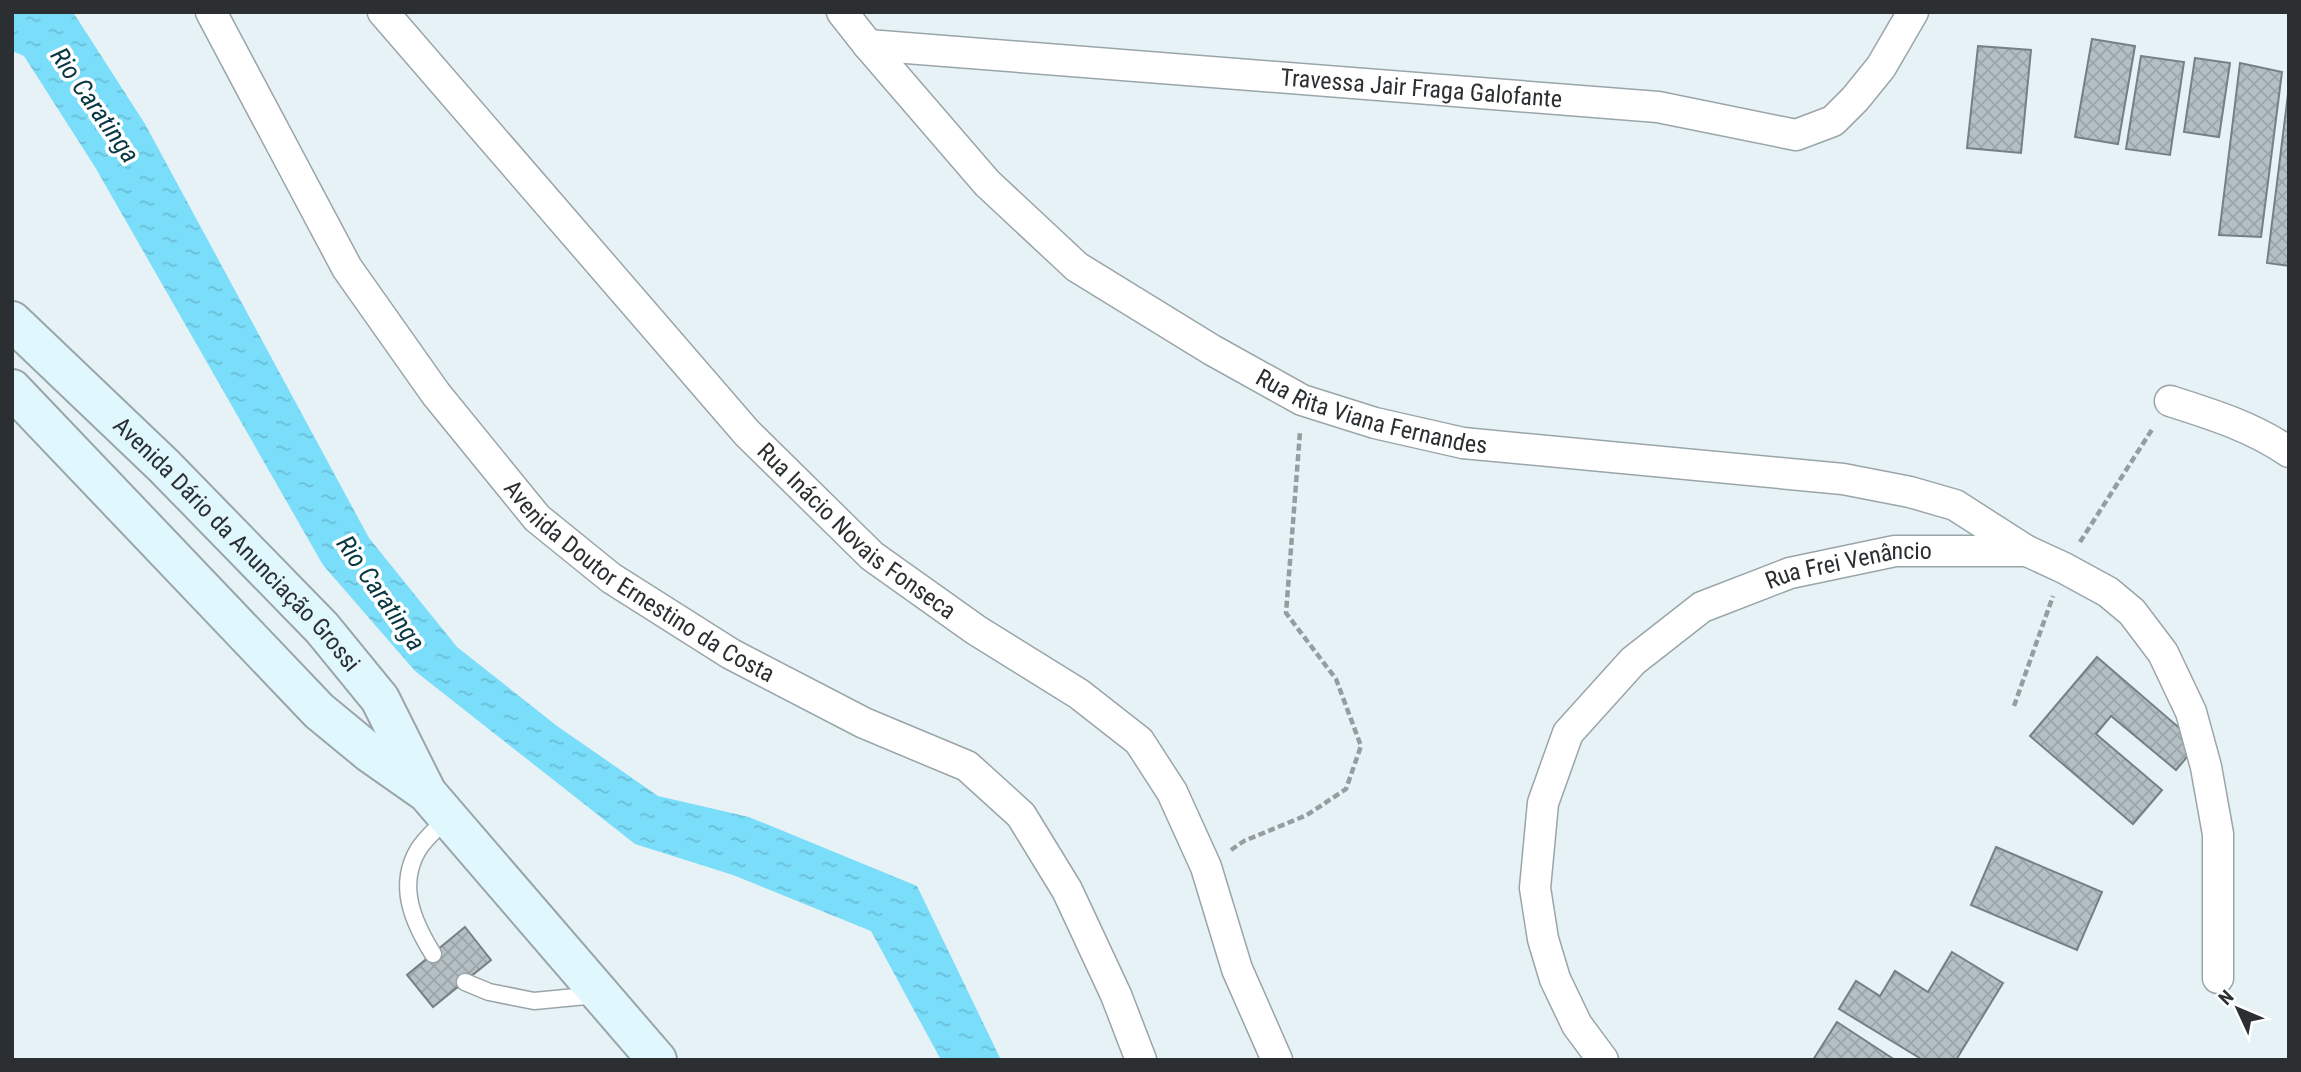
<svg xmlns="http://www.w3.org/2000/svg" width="2301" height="1072" font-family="'Roboto Condensed',sans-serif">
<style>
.water{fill:url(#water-ripples)}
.building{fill:url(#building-cross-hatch);stroke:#768084;stroke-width:2}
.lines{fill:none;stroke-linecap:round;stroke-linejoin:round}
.service-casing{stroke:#9aa5a9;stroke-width:19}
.minor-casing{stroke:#9aa5a9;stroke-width:33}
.secondary-casing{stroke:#9aa5a9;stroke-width:42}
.path{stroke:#959da0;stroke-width:4.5;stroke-dasharray:7 3.5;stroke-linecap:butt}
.service{stroke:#fff;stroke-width:16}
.minor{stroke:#fff;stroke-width:30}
.secondary{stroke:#e0f7fe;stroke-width:38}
.labels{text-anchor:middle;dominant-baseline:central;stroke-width:7;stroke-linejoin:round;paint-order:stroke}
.street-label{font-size:24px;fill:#2b2f31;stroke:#fff}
.water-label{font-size:26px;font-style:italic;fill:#073743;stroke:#fff}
</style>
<defs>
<pattern id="water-ripples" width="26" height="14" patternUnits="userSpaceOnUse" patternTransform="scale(1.75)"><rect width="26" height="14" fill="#7addf9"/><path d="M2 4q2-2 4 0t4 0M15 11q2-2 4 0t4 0" fill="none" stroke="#6abed6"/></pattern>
<pattern id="building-cross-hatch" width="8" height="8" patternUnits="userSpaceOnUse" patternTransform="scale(1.75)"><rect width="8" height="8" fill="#b4bfc3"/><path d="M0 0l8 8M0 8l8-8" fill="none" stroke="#9ba4a8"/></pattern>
</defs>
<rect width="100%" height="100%" fill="#e6f2f6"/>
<path class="water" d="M12 12H73L145 124 369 538 457 647 557 726 658 796 749 817 917 886 1001 1060H941L871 931 733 875 635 844 415 671 323 565 95 167 24 56 12 51Z"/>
<g class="building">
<path d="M2092 39 2135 46 2118 144 2075 137Z"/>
<path d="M1978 46 2031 50 2021 153 1967 148Z"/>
<path d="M2141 56 2184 62 2170 155 2126 149Z"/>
<path d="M2195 58 2230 63 2219 137 2184 132Z"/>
<path d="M2240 63 2282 72 2261 237 2219 235Z"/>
<path d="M2289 86V266L2267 263Z"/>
<path d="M2097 657 2198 744 2176 770 2111 716 2096 734 2162 790 2133 824 2030 736Z"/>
<path d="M1996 847 2102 892 2077 950 1971 905Z"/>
<path d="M465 927 491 960 433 1007 407 975Z"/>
<path d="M1952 952 2003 983 1956 1060H1923L1839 1009 1856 981 1880 996 1895 971 1928 992Z"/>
<path d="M1837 1022 1895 1060H1813Z"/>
</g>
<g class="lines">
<defs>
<g id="service">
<path d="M433 954C413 922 397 886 418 850 425 838 439 827 448 817"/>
<path d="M465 982 489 992 534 1001 597 995"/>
</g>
<g id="minor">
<path id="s1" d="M211 12 347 268 436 394 537 518 611 578 731 654 864 723 967 766 1021 815 1067 890 1116 995 1141 1060"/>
<path id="s2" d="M383 12 747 433 872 556 976 630 1079 694 1139 741 1172 792 1206 867 1237 969 1277 1060"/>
<path id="s3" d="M842 12 868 45 987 183 1077 267 1212 350 1302 400 1375 423 1463 443 1843 479 1910 492 1955 505 2027 551"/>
<path id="s4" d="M868 45 1658 107 1796 135 1833 121 1855 99 1881 67 1913 12"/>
<path d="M2170 401C2211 414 2253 427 2289 452"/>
<path id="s5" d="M1603 1060 1577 1025 1555 979 1543 939 1535 888 1543 803 1568 733 1633 661 1702 607 1790 573 1895 551H2027L2064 568 2108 592 2132 612 2163 653 2191 712 2206 767 2218 834V978"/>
</g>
<g id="secondary">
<path id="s6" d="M12 321 164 466 322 628 380 699 426 791"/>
<path d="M12 389 319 711 370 753 427 793 657 1060"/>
</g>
</defs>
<use href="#service" class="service-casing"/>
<use href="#minor" class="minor-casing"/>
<use href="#secondary" class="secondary-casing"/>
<g class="path">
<path d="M2080 542 2153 428"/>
<path d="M2014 706 2053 596"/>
<path d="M1231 850 1244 841 1307 815 1346 789 1361 746 1336 679 1286 613 1300 432"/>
</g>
<use href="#service" class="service"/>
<use href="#minor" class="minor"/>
<use href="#secondary" class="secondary"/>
</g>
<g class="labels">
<g class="street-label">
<text stroke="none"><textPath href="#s4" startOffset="555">Travessa Jair Fraga Galofante</textPath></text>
<text stroke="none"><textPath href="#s3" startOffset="679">Rua Rita Viana Fernandes</textPath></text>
<text stroke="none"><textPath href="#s2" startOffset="704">Rua Inácio Novais Fonseca</textPath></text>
<text stroke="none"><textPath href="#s6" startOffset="317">Avenida Dário da Anunciação Grossi</textPath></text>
<text stroke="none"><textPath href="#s5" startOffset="686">Rua Frei Venâncio</textPath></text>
<text stroke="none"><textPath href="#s1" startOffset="724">Avenida Doutor Ernestino da Costa</textPath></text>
</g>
<g class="water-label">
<text transform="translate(95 105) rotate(55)">Rio Caratinga</text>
<text transform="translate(381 593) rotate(55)">Rio Caratinga</text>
</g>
</g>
<rect width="2301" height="1072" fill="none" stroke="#2b2f31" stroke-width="28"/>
<g transform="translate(2238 1009) rotate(314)" stroke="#ffffff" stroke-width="5" paint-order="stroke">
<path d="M0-5L12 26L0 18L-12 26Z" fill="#2b2f31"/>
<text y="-10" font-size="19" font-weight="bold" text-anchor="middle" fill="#2b2f31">N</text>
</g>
</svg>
